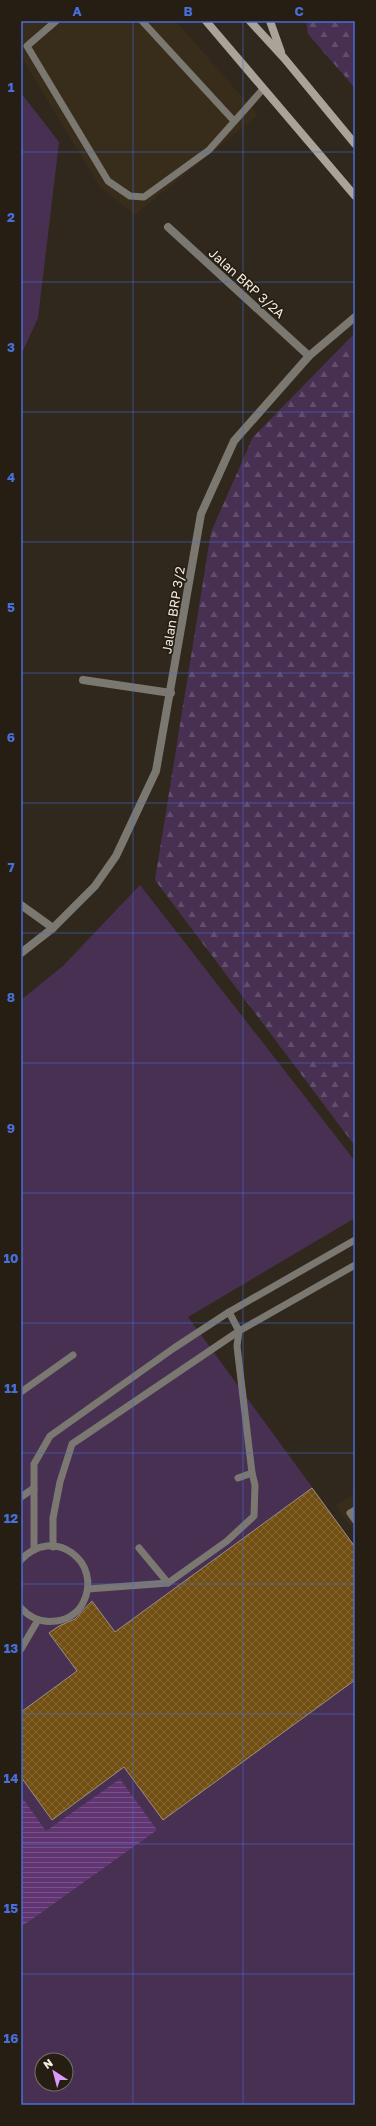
<svg xmlns="http://www.w3.org/2000/svg" width="376" height="2126" font-family="'Golos Text',sans-serif">
<style>
.built{fill:#382c1a}
.green{fill:#483053;fill-rule:evenodd}
.forest{fill:url(#forest-firs)}
.water{fill:url(#water-rules)}
.building{fill:url(#building-cross-hatch);stroke:#9a8f81}
.lines{fill:none;stroke-linecap:round;stroke-linejoin:round}
.lane{stroke:#7b7771;stroke-width:7}
.street{stroke:#7b7771;stroke-width:8}
.secondary{stroke:#aaa399;stroke-width:8}
.grid{fill:none;stroke:#486eda;stroke-width:1;stroke-opacity:0.55}
.labels{text-anchor:middle;dominant-baseline:central;stroke-width:3.5;stroke-linejoin:round;paint-order:stroke}
.street-label{font-size:13px;fill:#f2ece4;stroke:#261e12}
.neatline{fill:none;stroke:#486eda;stroke-width:1.5}
.grid-label{font-size:13px;text-anchor:middle;font-weight:bold;fill:#486eda}
</style>
<defs>
<pattern id="forest-firs" width="22" height="20" patternUnits="userSpaceOnUse"><rect width="22" height="20" fill="#483053"/><path d="M5 1l3.5 6h-7zM16 11l3.5 6h-7z" fill="#634e6c"/></pattern>
<pattern id="water-rules" width="6" height="5" patternUnits="userSpaceOnUse"><rect width="6" height="5" fill="#603572"/><path d="M0 2.5h6" fill="none" stroke="#775286"/></pattern>
<pattern id="building-cross-hatch" width="8" height="8" patternUnits="userSpaceOnUse"><rect width="8" height="8" fill="#714e11"/><path d="M0 0l8 8M0 8l8-8" fill="none" stroke="#866834"/></pattern>
</defs>
<rect width="100%" height="100%" fill="#30281c"/>
<g class="built">
<path d="M21 21H176L258 115 135 215 100 187 21 56Z"/>
<path d="M355 1492V1532L336 1506Z"/>
</g>
<g class="green">
<path d="M21 93 59 142 38 318 21 355Z"/>
<path d="M140 885 355 1161V1218L188 1317 355 1546V2105H21V1000L63 966ZM42 2060H66V2084H42Z"/>
</g>
<g class="forest">
<path d="M306 21H355V88L308 34Z"/>
<path d="M355 333V1146L155 880 211 532 253 437Z"/>
</g>
<path class="water" d="M120 1779 157 1830 21 1927V1796L46 1831Z"/>
<path class="building" d="M312 1488 355 1547V1680L163 1820 124 1767 52 1820 21 1777V1712L77 1671 49 1633 59 1626 75 1619 92 1601 115 1632Z"/>
<g class="lines">
<g class="lane">
<path d="M56 21 27 46 108 181 130 196 144 197 209 150 263 89"/>
<path d="M142 21 234 121"/>
<path d="M21 1392 73 1355"/>
<path d="M238 1478 252 1473"/>
<path d="M21 1497 34 1488"/>
<path d="M355 1510 350 1513 355 1520"/>
<path d="M53 1547V1518L60 1482 72 1444 239 1331 355 1265"/>
<path d="M139 1548 168 1583"/>
<path d="M34 1550V1464L50 1436 174 1348 229 1312 355 1240"/>
<path d="M21 1560C52 1525 104 1561 83 1603 78 1613 67 1620 56 1621 42 1623 31 1619 21 1608"/>
<path d="M88 1589 168 1583 227 1541 254 1516 255 1485 252 1473 237 1346 239 1331 229 1312"/>
<path d="M21 1649 38 1620"/>
</g>
<g class="street">
<path d="M168 227 309 356"/>
<path d="M83 680 171 693"/>
<path d="M21 905 53 928"/>
<path d="M21 953 53 928 95 886 116 856 156 771 201 514 234 441 309 356 355 317"/>
</g>
<g class="secondary">
<path d="M206 21 355 196"/>
<path d="M250 21 284 58 355 144"/>
<path d="M270 21 281 52"/>
</g>
</g>
<path class="grid" d="M133 21V2105M243 21V2105M21 152H355M21 282H355M21 412H355M21 542H355M21 673H355M21 803H355M21 933H355M21 1063H355M21 1193H355M21 1323H355M21 1453H355M21 1584H355M21 1714H355M21 1844H355M21 1974H355"/>
<g class="labels">
<g class="street-label">
<text transform="translate(247 283) rotate(42)">Jalan BRP 3/2A</text>
<text transform="translate(173 610) rotate(-81)">Jalan BRP 3/2</text>
</g>
</g>
<rect width="376" height="2126" fill="none" stroke="#261e12" stroke-width="44"/>
<g transform="translate(54 2072) rotate(324)"><circle r="19" fill="#261e12" stroke="#787066"/>
<path d="M0-3L7 15L0 10L-7 15Z" fill="#da9af6"/>
<text y="-6" font-size="11" font-weight="bold" text-anchor="middle" fill="#f2ece4">N</text>
</g>
<rect x="22" y="22" width="332" height="2082" class="neatline"/>
<g class="grid-label">
<text x="77" y="16">A</text>
<text x="188" y="16">B</text>
<text x="299" y="16">C</text>
<text x="11" y="92">1</text>
<text x="11" y="222">2</text>
<text x="11" y="352">3</text>
<text x="11" y="482">4</text>
<text x="11" y="612">5</text>
<text x="11" y="742">6</text>
<text x="11" y="872">7</text>
<text x="11" y="1002">8</text>
<text x="11" y="1133">9</text>
<text x="11" y="1263">10</text>
<text x="11" y="1393">11</text>
<text x="11" y="1523">12</text>
<text x="11" y="1653">13</text>
<text x="11" y="1783">14</text>
<text x="11" y="1913">15</text>
<text x="11" y="2043">16</text>
</g>
</svg>
